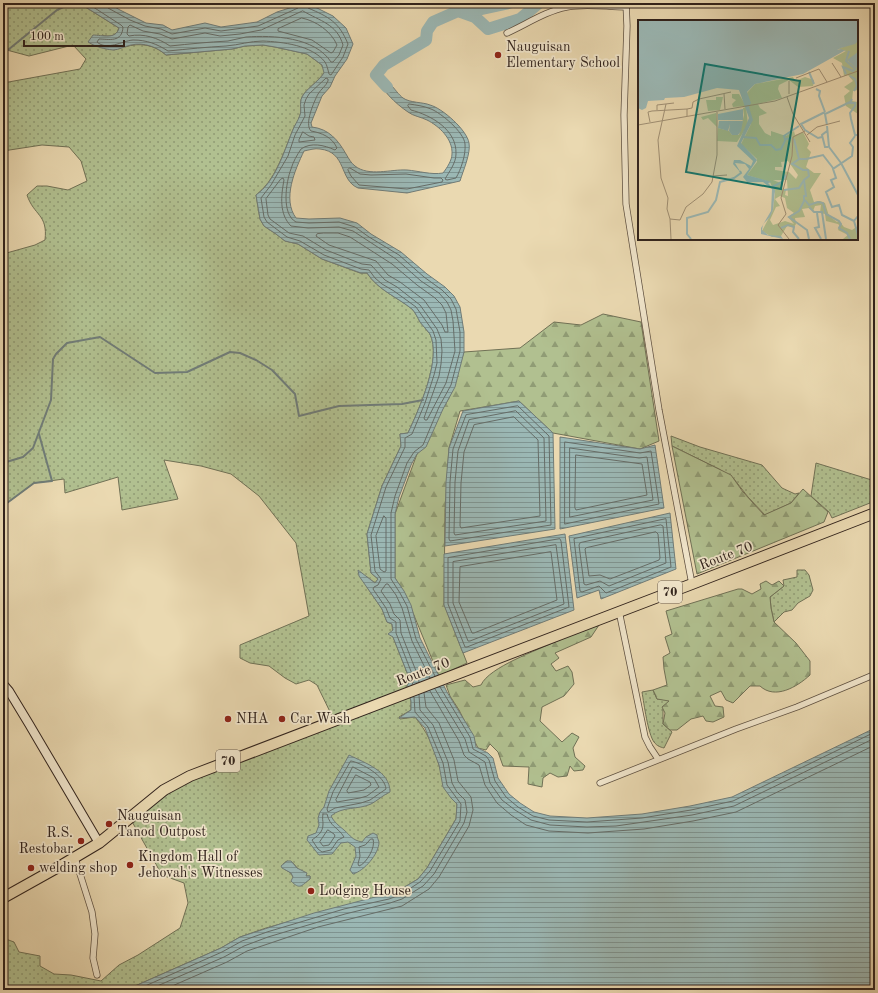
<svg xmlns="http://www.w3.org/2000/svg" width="878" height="993" font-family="'Old Standard TT',serif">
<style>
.grass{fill:url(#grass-dots);stroke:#707156;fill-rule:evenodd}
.forest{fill:url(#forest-firs);stroke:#707156}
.water{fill:url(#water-rules);stroke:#707c78}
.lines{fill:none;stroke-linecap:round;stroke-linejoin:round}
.shore{stroke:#666d68;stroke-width:1}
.stream{stroke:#707c78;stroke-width:2}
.river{stroke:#9bb8b5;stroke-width:12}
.street-casing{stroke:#5e5041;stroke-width:7}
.secondary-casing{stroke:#30221c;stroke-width:10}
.highway-casing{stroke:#30221c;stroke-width:12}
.street{stroke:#f1e6cc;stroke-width:5.5}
.secondary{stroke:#f1e6cc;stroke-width:8}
.highway{stroke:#ead9b1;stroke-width:10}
.poi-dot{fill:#8f2418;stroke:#f1e6cc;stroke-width:1.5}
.labels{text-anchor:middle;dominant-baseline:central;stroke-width:3.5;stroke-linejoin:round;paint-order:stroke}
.shield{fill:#f1e6cc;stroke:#6a5d51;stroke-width:1}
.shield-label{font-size:13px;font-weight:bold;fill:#30221c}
.poi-label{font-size:14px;fill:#30221c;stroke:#f1e6cc;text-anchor:start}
.street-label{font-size:14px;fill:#30221c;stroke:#f1e6cc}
.inset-river{fill:none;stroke:#9bb8b5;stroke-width:2}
.inset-road{fill:none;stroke:#a09075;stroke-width:1}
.view{fill:#0f766e;fill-opacity:0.15;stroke:#0f766e;stroke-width:2}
.inset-edge{fill:none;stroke:#30221c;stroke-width:2}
</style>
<defs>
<pattern id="grass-dots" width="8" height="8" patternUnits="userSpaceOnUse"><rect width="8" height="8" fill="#b1c090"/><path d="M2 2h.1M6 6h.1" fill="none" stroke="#909c75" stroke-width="1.8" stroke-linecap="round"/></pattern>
<pattern id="forest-firs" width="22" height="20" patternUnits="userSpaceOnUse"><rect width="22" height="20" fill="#b1c090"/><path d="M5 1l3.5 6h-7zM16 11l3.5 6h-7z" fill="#909c75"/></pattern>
<pattern id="water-rules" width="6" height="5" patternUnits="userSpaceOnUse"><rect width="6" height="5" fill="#9bb8b5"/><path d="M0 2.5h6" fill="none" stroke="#7f9592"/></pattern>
</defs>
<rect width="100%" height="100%" fill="#ead9b1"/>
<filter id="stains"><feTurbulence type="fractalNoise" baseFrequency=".005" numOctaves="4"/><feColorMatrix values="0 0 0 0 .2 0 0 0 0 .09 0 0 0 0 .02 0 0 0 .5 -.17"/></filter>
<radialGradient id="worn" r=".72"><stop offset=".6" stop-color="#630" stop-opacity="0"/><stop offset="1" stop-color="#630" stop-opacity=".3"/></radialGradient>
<g class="grass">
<path d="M3 3H79L119 28C117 37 109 37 102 35L125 47C140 42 155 45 166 55L232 49 245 46 263 45 275 47 307 54 322 65 325 72C318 82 306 89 302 97 299 104 302 110 300 115 299 121 294 126 292 132 284 152 275 181 256 195L260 219 264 226 276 234 285 241 298 244 322 259 360 273H367C378 290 397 297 412 309 415 312 418 318 420 322 423 326 427 330 430 334 442 359 419 409 408 433L400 434 401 446 382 486 367 534 371 573 378 579 375 583 367 577V587L382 609 387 622 392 624 393 637 410 680 407 686 411 701V710L399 717 400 719 415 717C427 731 434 748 439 765 444 779 445 794 457 804L456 819 427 868 418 879 398 891 266 928 240 937 221 948 126 990H55L44 988 38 990H3V938L14 942 19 952 40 956V966L54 974 71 975 101 981 119 965 138 955 180 928 188 903 184 883 162 875 130 818 164 790 334 720 317 685 309 680 296 684 285 678 269 666 250 663 240 658V645L309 616 296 543 259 496 231 474 201 466 164 460 178 499 122 510 118 477 65 493 64 479 34 483 3 506V254L35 245 45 240C48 214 34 216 27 195L37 186H47L68 190 87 181 81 161 69 147 42 145 3 151V83L80 69 86 59 73 45 29 56 3 49ZM287 861 293 863 299 870 306 873V876H310V879L300 886 293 877 291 873 286 870 283 864Z"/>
<path d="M671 436 700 447 762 465 782 488 795 494 799 493 791 503 765 515 748 497 734 479 719 469 672 446Z"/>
<path d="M816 463 875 481V501L832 518 829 512 811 496Z"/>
<path d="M797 570H805L809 575 813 590 810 596 798 603 792 610 784 612 774 622 771 608 770 597 784 586 783 580 797 577Z"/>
<path d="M653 690 657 699 670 700 663 709V724L672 732 664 748C660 747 657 746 654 742 648 734 644 704 642 692Z"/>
</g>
<g class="forest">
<path d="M603 314 641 322 659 441 640 449 553 433 519 401 460 411 449 448 445 510 444 604 467 663 439 676 406 596 395 578V514L417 454 449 398 464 352 520 348 554 322 581 325Z"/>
<path d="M672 446 731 475 743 492 764 515 791 503 803 489 828 512 824 522 697 574Z"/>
<path d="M766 581 772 585 779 581 784 586 770 597 771 608 774 622 796 643 810 661V675C797 687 775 700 760 686H750L733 703 726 700 721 691 710 696 715 706 723 707 724 717 713 722 706 721 703 716 691 719 677 730H670L663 724 665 713 662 707 669 701 657 699 653 690 667 685 664 669 663 657 670 653 665 637 672 634 666 611 738 589H742L752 594 761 589 760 584Z"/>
<path d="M599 625 591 637 555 653 559 658 551 664 556 671 568 666 572 672 574 684 564 696 542 707 540 721 562 742 572 733 579 737 573 748 575 757 585 766 583 770 574 771 570 766 567 776 558 777 550 773 543 778 542 787 528 784 529 767 503 766 498 752 490 744 486 750 478 748 459 710 450 696 446 685 465 680 473 687 481 685C489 667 538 650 557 641 560 640 561 637 564 636 571 631 591 627 599 625Z"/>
</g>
<g class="water">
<path d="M79 3H108L120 10 146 23 163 25 172 30 205 23 221 27 257 22 277 12 305 3 313 6 333 16 346 28 353 44 347 59 335 76 330 87 322 96 311 123 312 127C329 129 338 140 346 154 349 159 351 163 355 166 369 177 391 169 407 170 419 171 431 175 443 173 447 168 452 160 452 154 453 139 439 126 427 120 421 117 413 116 408 112 396 104 380 89 376 75 386 74 395 92 403 98 410 103 423 102 430 105 442 108 467 130 469 143 471 153 463 171 460 181L407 193 358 188C339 180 347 152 320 149 315 148 309 150 304 151 295 170 282 199 296 218L309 219 340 218 357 223 371 234 401 252 427 274 445 287 454 296 460 307 464 332V352L455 387 443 409 426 447 417 454 411 465 399 497 395 514V578L404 591 411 605 420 638 447 692 474 736 476 747 488 753 493 758 498 778 509 794 520 803 534 812 550 816 587 818 642 814 690 806 732 797 875 728V990H126L221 948 240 937 314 913 398 891 418 879 427 868 456 819 457 804 451 798 443 787 439 765 425 728 415 717 399 718 411 710V701L407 686 410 680 393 637 388 634 393 630 392 624 387 622 382 609 359 576 358 570 375 583 378 579 371 573 367 534 382 486 401 446 400 434 408 433C419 409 442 359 430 334 427 330 423 326 420 322 418 318 415 312 412 309 397 297 378 290 367 273H361L322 259 298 244 285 241 276 234 264 226 260 219 256 195C275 182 284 152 292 132 294 126 298 121 300 115 302 110 299 104 302 97 306 89 318 82 324 73L322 65 307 54 275 47 263 45 245 46 232 49 166 55C157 47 144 42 131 45 125 46 119 50 113 50 104 49 96 47 88 42L93 35C102 35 116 40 119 28Z"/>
<path d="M519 401 553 433 555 529 445 546 446 482 449 448 463 411Z"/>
<path d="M560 437 640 449 655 445 664 508 560 529Z"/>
<path d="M670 513 676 569 601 599 599 590 577 598 569 536Z"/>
<path d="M565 534 574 610 463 653 444 605V554Z"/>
<path d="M349 755C365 763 390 771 390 792 383 795 377 801 371 804 358 810 342 806 331 816 334 822 338 825 344 830 351 836 352 840 362 842L366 837 373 833 377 835C377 837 378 839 379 842 379 854 364 871 353 874L350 870 356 856 355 847 348 842 341 843 332 854 319 855 307 840 308 836 316 833 319 825 318 818 320 812 324 807 329 791Z"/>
<path d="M287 861H291L297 868 307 873 306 876H310V879C301 886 300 890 291 881L293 877 291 873 282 868 281 866Z"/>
</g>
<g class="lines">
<g class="shore">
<path d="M87 3 121 25 123 27C122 43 109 39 99 39L97 42C107 51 122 41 133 40 147 40 157 44 168 51 188 49 207 47 226 46 239 45 250 41 263 41 282 42 312 45 325 62 327 65 328 70 329 74L331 75 343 57 348 44C339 22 329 17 308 8L306 3"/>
<path d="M106 3 108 8 130 20 145 26 161 29 172 34 205 28 221 31 258 26 298 8 300 3"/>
<path d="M303 11C320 21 337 24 343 45L339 55 333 62H331C315 37 273 35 246 37 240 38 234 40 228 41 209 42 189 44 170 46 158 38 144 33 129 36L127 34 128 27 130 25 143 31 160 34 172 39 205 33 220 36 240 34 261 30Z"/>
<path d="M302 18C316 21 331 31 337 45L333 52 331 53 312 40 278 31V29Z"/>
<path d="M409 104C416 105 424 106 431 109 441 113 464 132 465 144 466 155 461 169 456 178L447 180 445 179C449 172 456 163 456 154 457 129 430 115 411 110L408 106Z"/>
<path d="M303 132 309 136 314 137 315 140 299 142V140Z"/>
<path d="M350 168 360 174 371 175 406 174 434 178H441L443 180 442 182 407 189 359 185 351 176 348 170Z"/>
<path d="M281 179 283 178 284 180C281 196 279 214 291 226L308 228 339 227 353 231 396 259 421 281 439 293 447 302 451 310 453 321 455 351 446 383 427 420H425L424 418 439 376 441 364 442 351 441 339 437 329 420 305 397 287 385 280 371 265 362 264 326 250 303 236 289 233 270 219 268 215 266 199Z"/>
<path d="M324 233H338L350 237 392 264 417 285 435 298 442 305 446 313 448 332H445L442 325 424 300 400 282 388 275 376 261 329 245 316 236 317 234Z"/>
<path d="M518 406 549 436 551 525 450 541 449 539 450 482 453 449 466 415Z"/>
<path d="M516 411 544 438 546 521 455 535 454 533 455 482 458 451 469 420Z"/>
<path d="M514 417 538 440 540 516 461 528 460 526 461 483 464 452 474 425Z"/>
<path d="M565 442 640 453 651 451 659 504 565 524Z"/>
<path d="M570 448 639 458 647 457 653 500 570 517Z"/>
<path d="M576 455 642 464 647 495 576 510 575 508Z"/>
<path d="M384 516 386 518V571L384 572 380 569 376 536Z"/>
<path d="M666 519 671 567 606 593 599 586 582 592 580 591 574 539Z"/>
<path d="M661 525 663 526 666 563 609 586 600 581 586 585 584 584 579 545 580 543Z"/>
<path d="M656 532 658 534 660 558 659 560 610 579 600 575 589 576 585 549 586 548Z"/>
<path d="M560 539 561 541 569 607 467 647H465L448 604V558Z"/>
<path d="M556 545 564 604 470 641H468L453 603V562Z"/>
<path d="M551 552 557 600 474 633H472L459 602 460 567Z"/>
<path d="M419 682 418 676 401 633 400 620 394 614 390 604 381 591 386 584H388L396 595 402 608 412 641 430 678"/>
<path d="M412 685 414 679 396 633V622L390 618 386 608 373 589 374 587 378 585 381 579 375 571 371 535 386 487 405 447V438L412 434 425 403 434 375 437 363 436 340 433 331 416 307 394 291 382 284 375 278 369 270 361 269 324 255 300 241 287 237 267 222 264 217 261 198 271 185 288 156 295 135 305 116 304 105 306 99 309 94 326 78 328 79V81C326 86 321 89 318 94 314 102 304 124 311 131 322 133 332 137 337 148L335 150C324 145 311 142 301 149 297 155 293 162 291 169 286 182 281 214 296 222L309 223 339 222 355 227 369 237 399 255 424 277 442 290 451 299 456 309 460 332V351L451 385 439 407 423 445 414 452 407 463 395 496 391 513V579L400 593 407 606 416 639 435 676"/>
<path d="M440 687 470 737 473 749 486 756 489 760 495 781 506 797 518 807 533 816 549 820 587 822 642 818 691 810 733 801 875 732"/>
<path d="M435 689 465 739 469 752 485 762 490 783 502 800 515 810 531 820 550 825 587 827 616 826 692 815 734 806 875 738"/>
<path d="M430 691 459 741 464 755 468 759 479 765 485 785 497 803 511 815 526 825 549 831 588 833 644 829 693 821 736 812 875 745"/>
<path d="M351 761C362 763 385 776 386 789L370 800 361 803 335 808 328 812 327 809 333 792Z"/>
<path d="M353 767 374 778 379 787 367 796 360 798 337 802 336 800Z"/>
<path d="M356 775 370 782 371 785 364 790 348 793 347 791Z"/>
<path d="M323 814H327C330 827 338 827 344 837L338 840 331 850 322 852 318 849 312 840C317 836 323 833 323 824 323 820 322 819 323 814Z"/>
<path d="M328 830 334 834 335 836 329 845 323 846 320 842Z"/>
<path d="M371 839H373C376 847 366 864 359 866L358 864 360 856 359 847 365 845Z"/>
<path d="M136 990 222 952 242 941 267 932 344 909 389 899 400 895 420 882 430 871 460 821 461 804 447 785 443 763 428 727 415 712 414 697"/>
<path d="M148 990 224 957 244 946 268 937 345 914 390 903 402 899 423 886 434 874 464 823 467 812 465 800 457 792 452 783 448 762 433 725 420 710 419 695"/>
<path d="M163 990 227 962 247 951 318 927 402 906 429 889 439 877 469 826 473 810 471 797 458 781 454 760 439 723 426 707 424 693"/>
</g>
<g class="stream">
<path d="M3 54 57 10 72 3"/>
<path d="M3 463 23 457 33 448 51 400 53 359 56 354 67 343 100 337 155 373 187 372 230 352 240 353 256 360 272 370 295 394 299 416 339 406 402 404 423 400"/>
<path d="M3 506 34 483 52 481 39 434"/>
</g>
<g class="river">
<path d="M461 12 475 17 488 29 520 19 539 3"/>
<path d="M387 87 376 75 384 65 426 40 427 31 433 22 458 11 482 9 509 3"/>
</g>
<defs>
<g id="street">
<path d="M626 3 627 26 624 115 626 204 659 410 692 584"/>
<path d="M507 33C527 24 546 11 567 7 586 3 607 7 626 7"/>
<path d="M619 611 645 737 650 747 658 759"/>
<path d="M600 783 736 729 797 707 871 676 875 673"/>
<path d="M75 858 92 912 95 934 93 958 97 975"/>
</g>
<path id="secondary" d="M3 684 9 691 29 724 99 843"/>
<path id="highway" d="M3 898 62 865 99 843 164 790 190 776 692 584 875 513"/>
</defs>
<use href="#street" class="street-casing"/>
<use href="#secondary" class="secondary-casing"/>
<use href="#highway" class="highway-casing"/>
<use href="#street" class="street"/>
<use href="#secondary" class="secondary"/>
<use href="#highway" class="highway"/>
</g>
<g class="poi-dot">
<circle cx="498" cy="55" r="4"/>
<circle cx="228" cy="719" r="4"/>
<circle cx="282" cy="719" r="4"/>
<circle cx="109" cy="824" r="4"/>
<circle cx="81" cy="841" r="4"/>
<circle cx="130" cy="865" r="4"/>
<circle cx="31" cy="868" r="4"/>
<circle cx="311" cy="891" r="4"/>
</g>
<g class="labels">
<g class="shield">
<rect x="658" y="581" width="24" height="22" rx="3"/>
<rect x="216" y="750" width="24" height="22" rx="3"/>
</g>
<g class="shield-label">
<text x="670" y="592">70</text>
<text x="228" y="761">70</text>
</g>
<g class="poi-label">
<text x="506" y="47">Nauguisan<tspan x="506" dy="16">Elementary School</tspan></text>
<text x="236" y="719">NHA</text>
<text x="290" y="719">Car Wash</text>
<text x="117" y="816">Nauguisan<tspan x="117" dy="16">Tanod Outpost</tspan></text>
<text x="73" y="833" text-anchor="end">R.S.<tspan x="73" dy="16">Restobar</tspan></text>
<text x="138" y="857">Kingdom Hall of<tspan x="138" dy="16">Jehovah's Witnesses</tspan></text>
<text x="39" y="868">welding shop</text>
<text x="319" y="891">Lodging House</text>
</g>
<g class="street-label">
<text transform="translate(726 556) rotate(-21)">Route 70</text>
<text transform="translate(423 672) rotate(-21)">Route 70</text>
</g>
</g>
<g transform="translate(638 20)">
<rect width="220" height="220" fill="#ead9b1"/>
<path d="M220 21 219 35 210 41 220 47V43V70L215 71 214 81 220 82V94L208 86 206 76 212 71 206 67 215 61 210 55 206 56 204 43 195 38 208 31 200 29ZM155 57 157 61 167 57 176 60 175 66 160 67 151 60 141 65 140 69 144 78 120 84 122 88 129 93 121 96V104L127 113 133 116V111L148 116 156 111 157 115 165 112 171 124 169 128 173 132 168 147 176 153H183L172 170 176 182 182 181 187 183 191 196 199 202 201 201 206 207 214 210 220 206 219 219H205L210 215 200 210 202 206 200 204 188 201 187 194 182 193 183 185 177 186 175 191 171 188 164 189 167 197 157 198 158 204 156 207 149 206 143 216 134 217 124 211 135 190 137 174 132 162 109 155 119 142V139L103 124 113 104 109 73 117 64ZM150 141 160 155 158 159 151 152 137 150V147H144L143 142ZM135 160H149L150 176 147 175 148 170 143 168 145 164ZM142 176 147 178 149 188 156 193 150 197 156 204 147 201 135 205 132 200 138 187 142 186 137 179Z" fill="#b1c090" fill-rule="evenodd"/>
<path d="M94 74H101L108 86 95 87 94 84 98 80 94 78ZM78 77H85L82 90 70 91 68 80H78ZM108 87 110 105 99 122 79 121 80 108 91 111 94 115H101L106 95 105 88ZM78 93 79 107 70 98 65 100 63 97Z" fill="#b1c090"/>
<path d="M0 1H220V21L217 24 203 28 199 30 203 29 210 32 206 31 165 54 117 64 109 72 113 83 111 87 115 100 103 123 119 140 109 155 134 162 130 163 137 170 135 190 132 197 125 204 124 210 130 215 143 216 145 219 123 214V208L133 191 134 169 125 162H109L105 157 111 149 107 144 97 143 103 153 95 144 96 140H102L113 146 115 141 99 126 111 98 101 70 79 68 46 77 27 78 26 80 10 81 8 88 4 90 0 88ZM220 32V47L218 48 209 40ZM105 89V100H80V94ZM81 101H105L103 111 100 115H94L91 111 92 104 90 111 80 108Z" fill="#9bb8b5"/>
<path class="inset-river" d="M171 52 176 64M208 54 205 47 215 51 217 49 208 41 211 31M212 56 217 59 219 66 216 71M178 69 182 71 181 76 187 92M214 79 212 83H217V86L212 93 213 99 217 115H220M189 105 187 94 212 82M189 106 191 127 203 143 220 175M189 111 184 115 187 127H190M104 117 118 118 122 125H133L138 130 143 129 148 119 154 118M184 117 180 118 167 110 163 104 187 92M156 119 161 139 154 144 165 150H170L171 156 166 160 168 176H166V181L161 191 151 197 169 210 171 219M147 120 146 116 161 106M161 139H168L185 135 195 148M134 167 144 162 148 155M146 170 161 168 166 160M167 180 171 185 180 182 185 183 188 194 201 201 203 204 201 208 209 213 212 219M171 187 176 192H184L188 219M179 193 181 207 177 208 183 219M220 196 216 201 220 215M216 201 204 195 201 185 194 187 188 172 196 167 193 160 198 158 195 149 214 136 215 127 212 123 217 116M143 208 150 205 156 207 155 212 161 219M53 219 49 214V198L70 192 78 180 82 162 96 158 103 153 102 151"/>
<path class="inset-road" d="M194 43 203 57M158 58 181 49 189 62M151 61V74M86 74 87 89M149 77 155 94 172 122M28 84 20 120 23 158 30 178 29 189 32 199 33 219M49 89 54 88 55 82 61 79 93 72M19 90V85L36 83M12 102 10 92 14 91 49 89V96M0 105 137 81 220 51M169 115 179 107 202 101M75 156 89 155M32 199 42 200 48 187 65 174 74 162 79 135V92M151 219 140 205 148 194 143 178 154 136 155 117 167 111"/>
<path class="view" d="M67 44 162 61 143 169 48 152Z"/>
<rect width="220" height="220" class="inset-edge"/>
</g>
<rect width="878" height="993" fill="none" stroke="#ead9b1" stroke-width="16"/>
<rect x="4" y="4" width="870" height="985" fill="none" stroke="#30221c" stroke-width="2"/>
<rect x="8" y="8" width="862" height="977" fill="none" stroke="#30221c"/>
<path d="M24 40v6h100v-6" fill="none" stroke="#30221c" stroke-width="2"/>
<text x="30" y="40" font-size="12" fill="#30221c" stroke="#f1e6cc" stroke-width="3" paint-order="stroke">100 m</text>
<rect width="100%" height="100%" filter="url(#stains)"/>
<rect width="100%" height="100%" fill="url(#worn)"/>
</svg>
